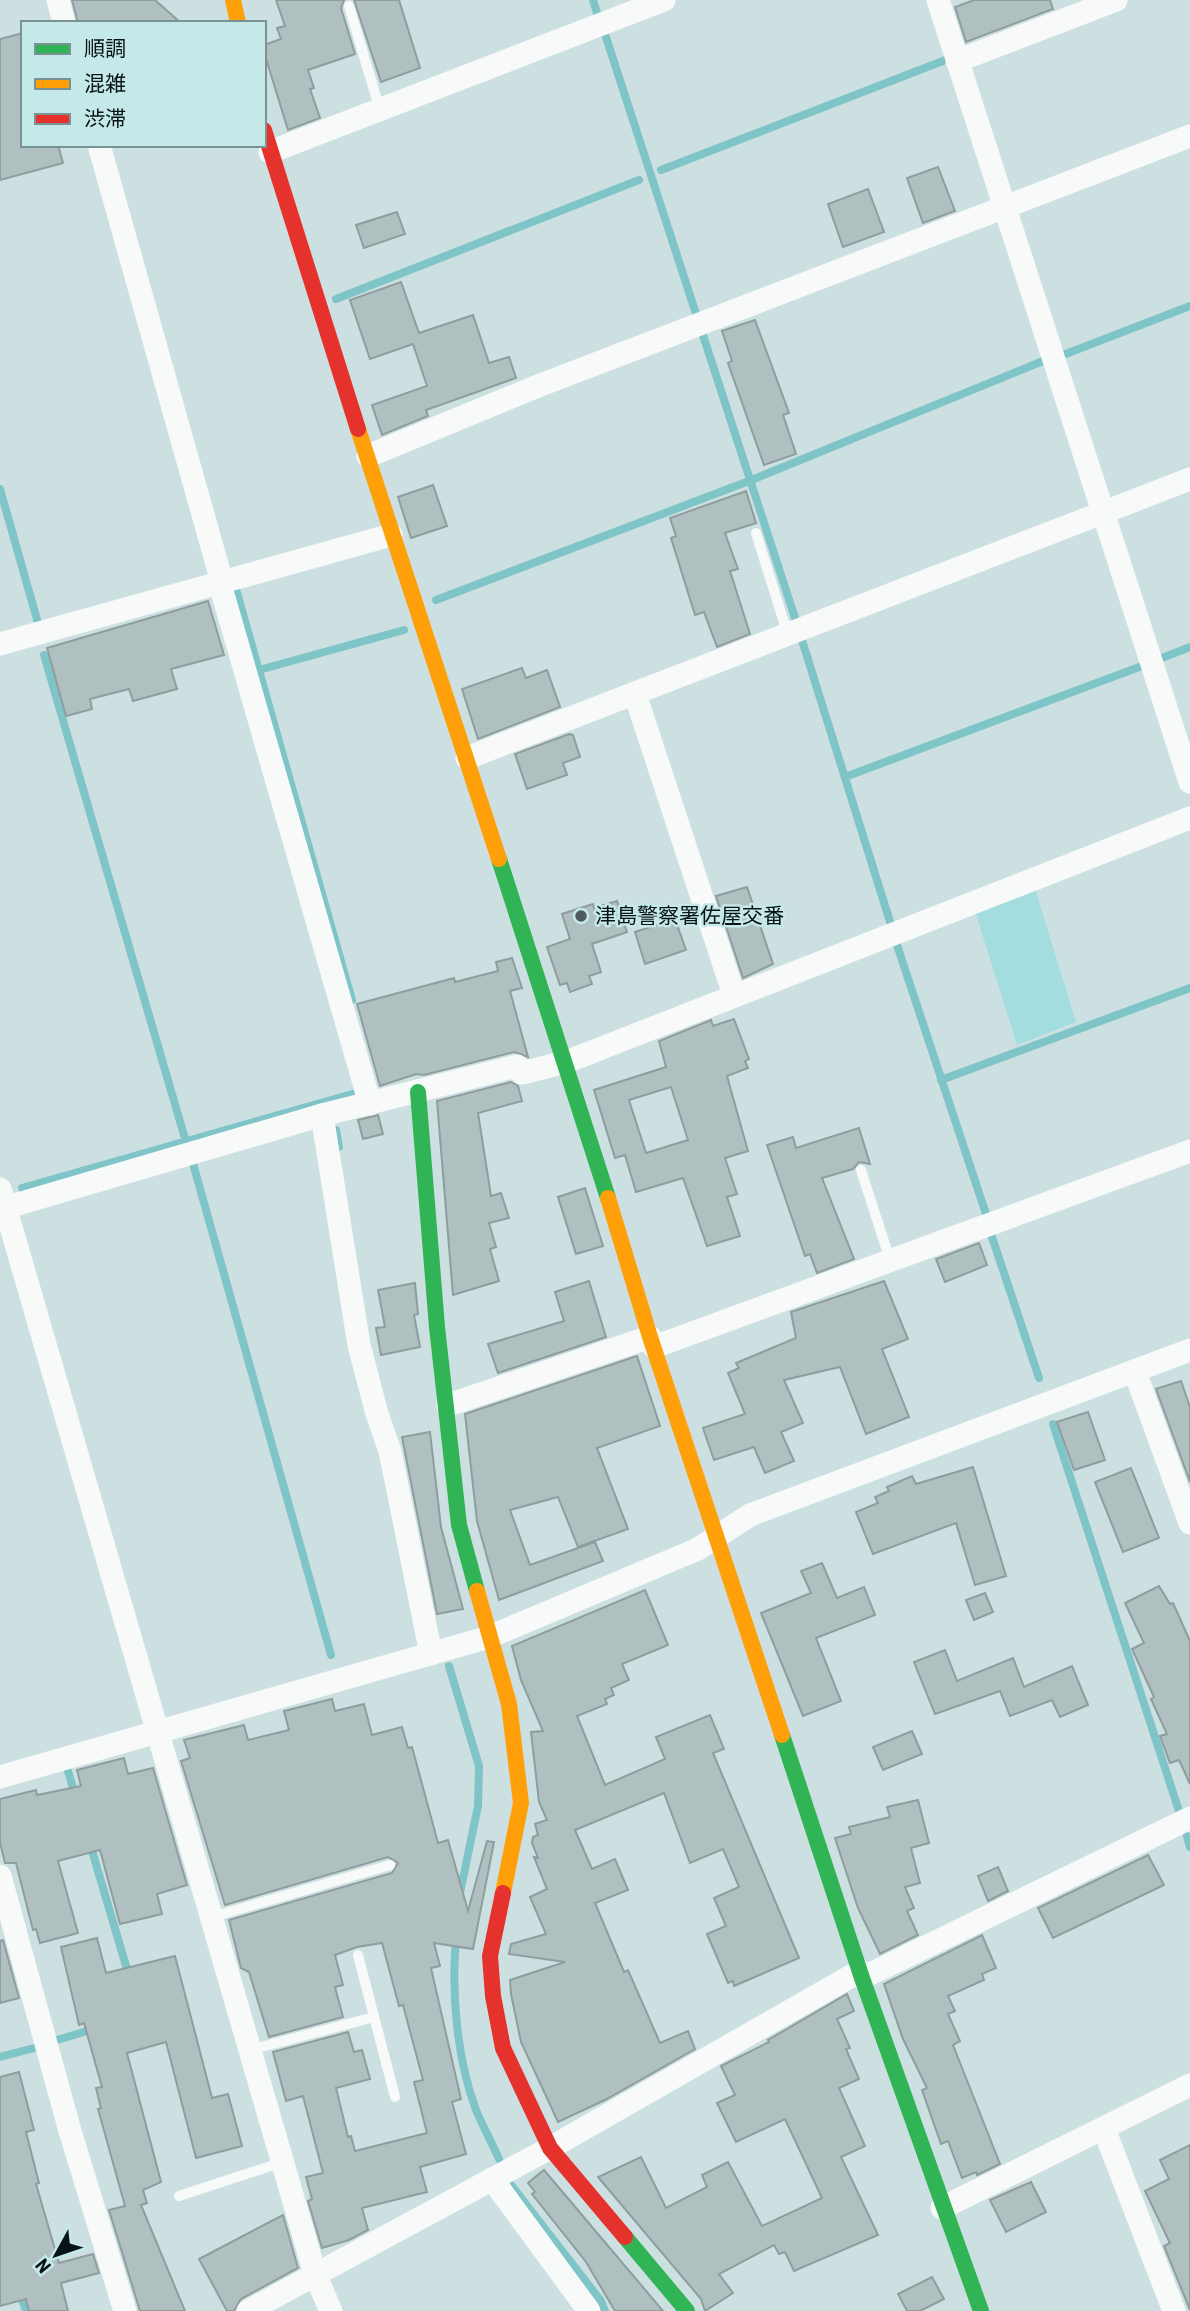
<svg xmlns="http://www.w3.org/2000/svg" width="1190" height="2311" font-family="'Roboto Condensed','Noto Sans JP',sans-serif">
<style>
.green{fill:#a3dddf}
.lines{fill:none;stroke-linecap:round;stroke-linejoin:round}
.stream{stroke:#7fc4c7;stroke-width:8}
.building{fill:#b0c0c1;stroke:#8e9d9d;stroke-width:2;fill-rule:evenodd}
.lane{stroke:#f8fafa;stroke-width:10}
.street{stroke:#f8fafa;stroke-width:23}
.fast{stroke:#30b455;stroke-width:16}
.slow{stroke:#ff9f0a;stroke-width:16}
.jam{stroke:#e5322d;stroke-width:16}
.poi-dot{fill:#4c5b5c;stroke:#c5e8e9;stroke-width:2.5}
.labels{text-anchor:middle;dominant-baseline:central;stroke-width:5;stroke-linejoin:round;paint-order:stroke}
.poi-label{font-size:21px;fill:#071314;stroke:#c5e8e9;text-anchor:start}
</style>
<rect width="100%" height="100%" fill="#cde0e1"/>
<path class="green" d="M1033 882 1076 1022 1017 1045 974 908Z"/>
<g class="lines">
<g class="stream">
<path d="M593 0 598 16"/>
<path d="M604 31 796 621"/>
<path d="M661 170 948 59"/>
<path d="M336 299 639 180"/>
<path d="M1063 355 1190 306"/>
<path d="M0 489 38 623"/>
<path d="M236 589 352 1000"/>
<path d="M436 600 749 481 1043 361"/>
<path d="M801 637 891 925"/>
<path d="M44 655 186 1142"/>
<path d="M1157 660 1190 647"/>
<path d="M259 670 404 630"/>
<path d="M845 777 1142 666"/>
<path d="M895 939 987 1217"/>
<path d="M941 1080 1190 988"/>
<path d="M336 1130 339 1147"/>
<path d="M192 1160 331 1655"/>
<path d="M22 1188 356 1093"/>
<path d="M990 1231 1039 1378"/>
<path d="M1053 1424 1180 1814"/>
<path d="M449 1666 479 1766 478 1806 459 1898"/>
<path d="M68 1771 76 1798"/>
<path d="M1187 1836 1190 1847"/>
<path d="M90 1844 129 1976"/>
<path d="M456 1939C451 1993 457 2059 476 2110 483 2127 492 2143 499 2159"/>
<path d="M57 2040 94 2029"/>
<path d="M0 2057 38 2047"/>
<path d="M511 2185 601 2301 605 2311"/>
<path d="M19 2291 26 2311"/>
</g>
</g>
<g class="building">
<path d="M72 0H155L181 23H78Z"/>
<path d="M276 0H344L341 8 355 54 308 70 314 88 310 89 320 118 288 130 264 52V45L281 39 277 28 285 26Z"/>
<path d="M354 0H399L420 68 381 82Z"/>
<path d="M974 0H1050L1053 9 966 42 955 7Z"/>
<path d="M23 33V145H58L63 163 0 180V39Z"/>
<path d="M938 167 955 211 923 223 907 178Z"/>
<path d="M868 189 884 232 843 247 828 204Z"/>
<path d="M397 212 405 234 364 248 356 225Z"/>
<path d="M401 282 419 333 473 315 489 363 509 357 516 378 426 410 428 416 382 435 372 405 427 386 413 344 370 359 350 300Z"/>
<path d="M755 320 789 413 783 415 796 454 764 465 728 363 732 361 722 331Z"/>
<path d="M433 485 447 526 411 538 398 497Z"/>
<path d="M746 491 756 523 725 533 738 569 730 571 750 634 717 647 704 612 695 615 671 538 676 536 670 518Z"/>
<path d="M208 601 224 655 171 669 177 689 133 701 129 689 90 699 92 709 66 716 47 648Z"/>
<path d="M522 668 526 678 547 670 560 707 478 739 462 689Z"/>
<path d="M569 734 573 735 580 757 563 763 567 775 527 789 515 754Z"/>
<path d="M747 887 773 964 743 978 716 896Z"/>
<path d="M617 901 627 932 592 944 601 972 589 976 592 984 570 992 567 983 560 985 547 947 570 939 562 914 593 904 594 908Z"/>
<path d="M675 919 686 950 645 964 635 932Z"/>
<path d="M512 958 522 988 510 991 528 1057 514 1052 424 1075 416 1074 380 1086 357 1004 454 978 455 982 498 971 496 962Z"/>
<path d="M734 1019 749 1059 745 1061 748 1068 727 1076 748 1151 725 1158 737 1194 727 1197 740 1236 707 1246 683 1178 636 1192 625 1155 615 1158 594 1090 666 1067 659 1041 711 1020 713 1026ZM671 1087 688 1140 646 1153 629 1100Z"/>
<path d="M511 1082 518 1086 522 1101 478 1113 491 1196 501 1193 509 1218 489 1223 496 1247 490 1249 499 1281 453 1295 437 1101Z"/>
<path d="M378 1115 383 1134 363 1139 358 1120Z"/>
<path d="M859 1128 870 1164 859 1162 853 1169 822 1178 854 1259 817 1273 810 1254 805 1256 767 1145 793 1137 796 1148Z"/>
<path d="M585 1188 603 1246 576 1254 558 1197Z"/>
<path d="M979 1243 987 1265 945 1282 936 1259Z"/>
<path d="M589 1281 606 1337 498 1373 488 1344 564 1321 555 1292Z"/>
<path d="M884 1281 908 1339 882 1349 909 1417 866 1434 840 1367 784 1380 803 1423 781 1432 794 1461 765 1473 754 1447 714 1460 703 1428 745 1414 728 1373 739 1368 736 1363 796 1338 791 1312Z"/>
<path d="M415 1283 418 1314 414 1315 420 1347 381 1355 376 1328 385 1327 378 1290Z"/>
<path d="M637 1356 660 1426 597 1448 628 1529 578 1547 558 1497 510 1510 530 1565 595 1542 603 1561 499 1600 477 1521 465 1414Z"/>
<path d="M1181 1381 1190 1407V1482L1156 1389Z"/>
<path d="M1088 1412 1105 1460 1074 1470 1057 1422Z"/>
<path d="M430 1432 441 1527 463 1609 437 1614 402 1437Z"/>
<path d="M973 1467 1006 1576 975 1585 956 1523 873 1554 856 1512 878 1503 875 1497 889 1491 887 1487 912 1476 916 1484Z"/>
<path d="M1131 1468 1159 1538 1123 1552 1095 1482Z"/>
<path d="M822 1563 837 1598 864 1587 875 1615 816 1638 841 1701 803 1716 761 1613 811 1593 801 1571Z"/>
<path d="M1159 1586 1170 1604 1173 1603 1190 1641V1784L1179 1760 1170 1763 1160 1736 1167 1734 1151 1699 1154 1697 1132 1649 1144 1643 1125 1603Z"/>
<path d="M645 1590 668 1645 622 1664 629 1680 611 1688 614 1695 605 1699 607 1704 577 1716 605 1785 665 1759 656 1737 710 1715 724 1749 713 1753 799 1958 734 1986 733 1981 728 1983 707 1934 726 1926 714 1898 739 1887 723 1849 690 1863 664 1793 575 1830 592 1869 615 1859 628 1890 595 1903 624 1972 628 1970 660 2043 688 2031 695 2049 605 2100 558 2122 521 2042 511 1994 510 1980 565 1962 509 1954 511 1944 546 1934 530 1897 547 1889 534 1857 538 1858 532 1843 533 1837 538 1835 535 1824 547 1820 539 1802 531 1732 543 1731 521 1680 512 1646Z"/>
<path d="M985 1593 993 1612 974 1620 966 1600Z"/>
<path d="M945 1650 957 1681 1013 1658 1024 1687 1072 1666 1088 1705 1060 1717 1052 1700 1010 1716 1000 1691 935 1714 914 1662Z"/>
<path d="M332 1699 335 1711 364 1704 372 1735 402 1727 408 1748 412 1747 438 1843 448 1840 468 1911 487 1841 494 1842 473 1949 434 1943 440 1966 431 1968 461 2099 452 2102 466 2154 420 2167 427 2192 362 2208 368 2230 349 2240 322 2248 308 2201 312 2199 306 2177 323 2173 303 2096 286 2101 273 2052 348 2032 354 2052 362 2050 370 2079 336 2088 348 2137 351 2136 355 2151 427 2133 414 2082 423 2080 403 2005 399 2006 382 1943 357 1947 335 1955 343 1985 335 1987 343 2017 269 2037 249 1972 241 1968 229 1920 392 1873 398 1863 388 1857 225 1905 181 1761 190 1758 184 1740 244 1725 248 1740 289 1730 284 1711Z"/>
<path d="M912 1731 922 1754 883 1770 873 1747Z"/>
<path d="M124 1758 128 1774 153 1768 187 1885 157 1894 162 1914 120 1924 100 1850 58 1861 78 1933 40 1943 36 1929 33 1930 16 1863H5L0 1843V1799L36 1790 37 1795 81 1786 77 1770Z"/>
<path d="M918 1800 929 1843 911 1848 920 1883 905 1887 914 1908 907 1911 918 1935 880 1954 858 1908 835 1838 851 1834 849 1827 890 1817 887 1807Z"/>
<path d="M1148 1855 1164 1885 1053 1938 1038 1908Z"/>
<path d="M998 1867 1008 1891 988 1901 978 1876Z"/>
<path d="M982 1935 996 1968 982 1974 984 1980 948 1996 955 2011 948 2014 960 2041 953 2045 1000 2164 977 2175 976 2172 962 2178 948 2141 941 2144 922 2090 927 2088 903 2039 884 1984Z"/>
<path d="M97 1938 106 1973 175 1956 212 2098 228 2094 242 2146 196 2158 166 2042 127 2053 161 2182 143 2190 147 2203 141 2205 185 2311H140L109 2210 125 2206 98 2109 101 2108 96 2088 102 2087 84 2023 79 2025 61 1947Z"/>
<path d="M3 1940 19 1998 0 2003V1941Z"/>
<path d="M847 1994 854 2011 837 2019 850 2048 846 2049 859 2079 839 2088 865 2146 841 2157 878 2235 794 2271 785 2252 779 2254 774 2245 719 2274 733 2293 705 2311 701 2299 598 2177 641 2157 666 2208 707 2187 702 2175 728 2162 762 2226 822 2198 785 2119 736 2142 717 2103 735 2095 721 2066 769 2042 768 2040Z"/>
<path d="M19 2072 34 2130 26 2132 39 2183 36 2184 59 2263 93 2254 99 2273 61 2283 68 2311H29L26 2299 0 2306V2077Z"/>
<path d="M1190 2145V2310L1164 2246 1170 2243 1145 2191 1169 2179 1160 2160Z"/>
<path d="M544 2170 663 2311H615L586 2262 532 2194 535 2192 528 2183Z"/>
<path d="M1031 2182 1046 2212 1006 2232 990 2200Z"/>
<path d="M283 2215 298 2268 241 2299 234 2311H227L199 2259Z"/>
<path d="M932 2277 944 2299 920 2311H907L898 2294Z"/>
</g>
<g class="lines">
<g class="lane">
<path d="M349 6 380 110"/>
<path d="M756 533 787 632"/>
<path d="M861 1170 890 1260"/>
<path d="M212 1917 390 1865"/>
<path d="M358 1955 395 2097"/>
<path d="M250 2050 374 2017"/>
<path d="M179 2196 283 2162"/>
</g>
<g class="street">
<path d="M58 0 64 23"/>
<path d="M938 0 1190 782"/>
<path d="M957 61 1116 0"/>
<path d="M99 145 222 582V591L370 1104"/>
<path d="M270 152 664 0"/>
<path d="M368 456 538 386 1190 136"/>
<path d="M0 644 391 535"/>
<path d="M635 694 734 995"/>
<path d="M467 758 1190 479"/>
<path d="M322 1115 359 1345 377 1414 390 1451 431 1654"/>
<path d="M0 1189 315 2274 331 2311"/>
<path d="M0 1206 18 1204 322 1115 517 1066 522 1073 566 1062 1190 818"/>
<path d="M654 1347 1190 1151"/>
<path d="M1135 1372 1190 1523"/>
<path d="M448 1405 650 1337"/>
<path d="M0 1777 489 1637 698 1549 750 1515 1190 1350"/>
<path d="M0 1876 70 2131 125 2311"/>
<path d="M862 1978 1190 1818"/>
<path d="M1104 2129 1174 2311"/>
<path d="M492 2179 589 2311"/>
<path d="M942 2208 1190 2085"/>
<path d="M248 2311 550 2148 860 1971"/>
</g>
<g class="fast">
<path d="M499 859 608 1198"/>
<path d="M418 1092 437 1327 459 1525 477 1591"/>
<path d="M782 1735 862 1978 981 2311"/>
<path d="M625 2237 687 2311"/>
</g>
<g class="slow">
<path d="M233 0 238 23"/>
<path d="M358 429 499 859"/>
<path d="M608 1198 650 1337 782 1735"/>
<path d="M477 1591 509 1704 521 1803 503 1893"/>
</g>
<g class="jam">
<path d="M264 130 358 429"/>
<path d="M503 1893 490 1956 493 1996 503 2048 550 2148 625 2237"/>
</g>
</g>
<circle class="poi-dot" cx="581" cy="916" r="7"/>
<g class="labels">
<g class="poi-label">
<text x="595" y="916">津島警察署佐屋交番</text>
</g>
</g>
<rect x="21" y="21" width="245" height="126" fill="#c5e8e9" stroke="#799394" stroke-width="2"/>
<rect x="35" y="44" width="35" height="10" fill="#30b455" stroke="#799394" stroke-width="2"/>
<text x="84" y="56" font-size="21" fill="#071314">順調</text>
<rect x="35" y="79" width="35" height="10" fill="#ff9f0a" stroke="#799394" stroke-width="2"/>
<text x="84" y="91" font-size="21" fill="#071314">混雑</text>
<rect x="35" y="114" width="35" height="10" fill="#e5322d" stroke="#799394" stroke-width="2"/>
<text x="84" y="126" font-size="21" fill="#071314">渋滞</text>
<g transform="translate(56 2255) rotate(230)" stroke="#c5e8e9" stroke-width="5" paint-order="stroke">
<path d="M0-5L12 26L0 18L-12 26Z" fill="#071314"/>
<text y="-10" font-size="19" font-weight="bold" text-anchor="middle" fill="#071314">N</text>
</g>
</svg>
